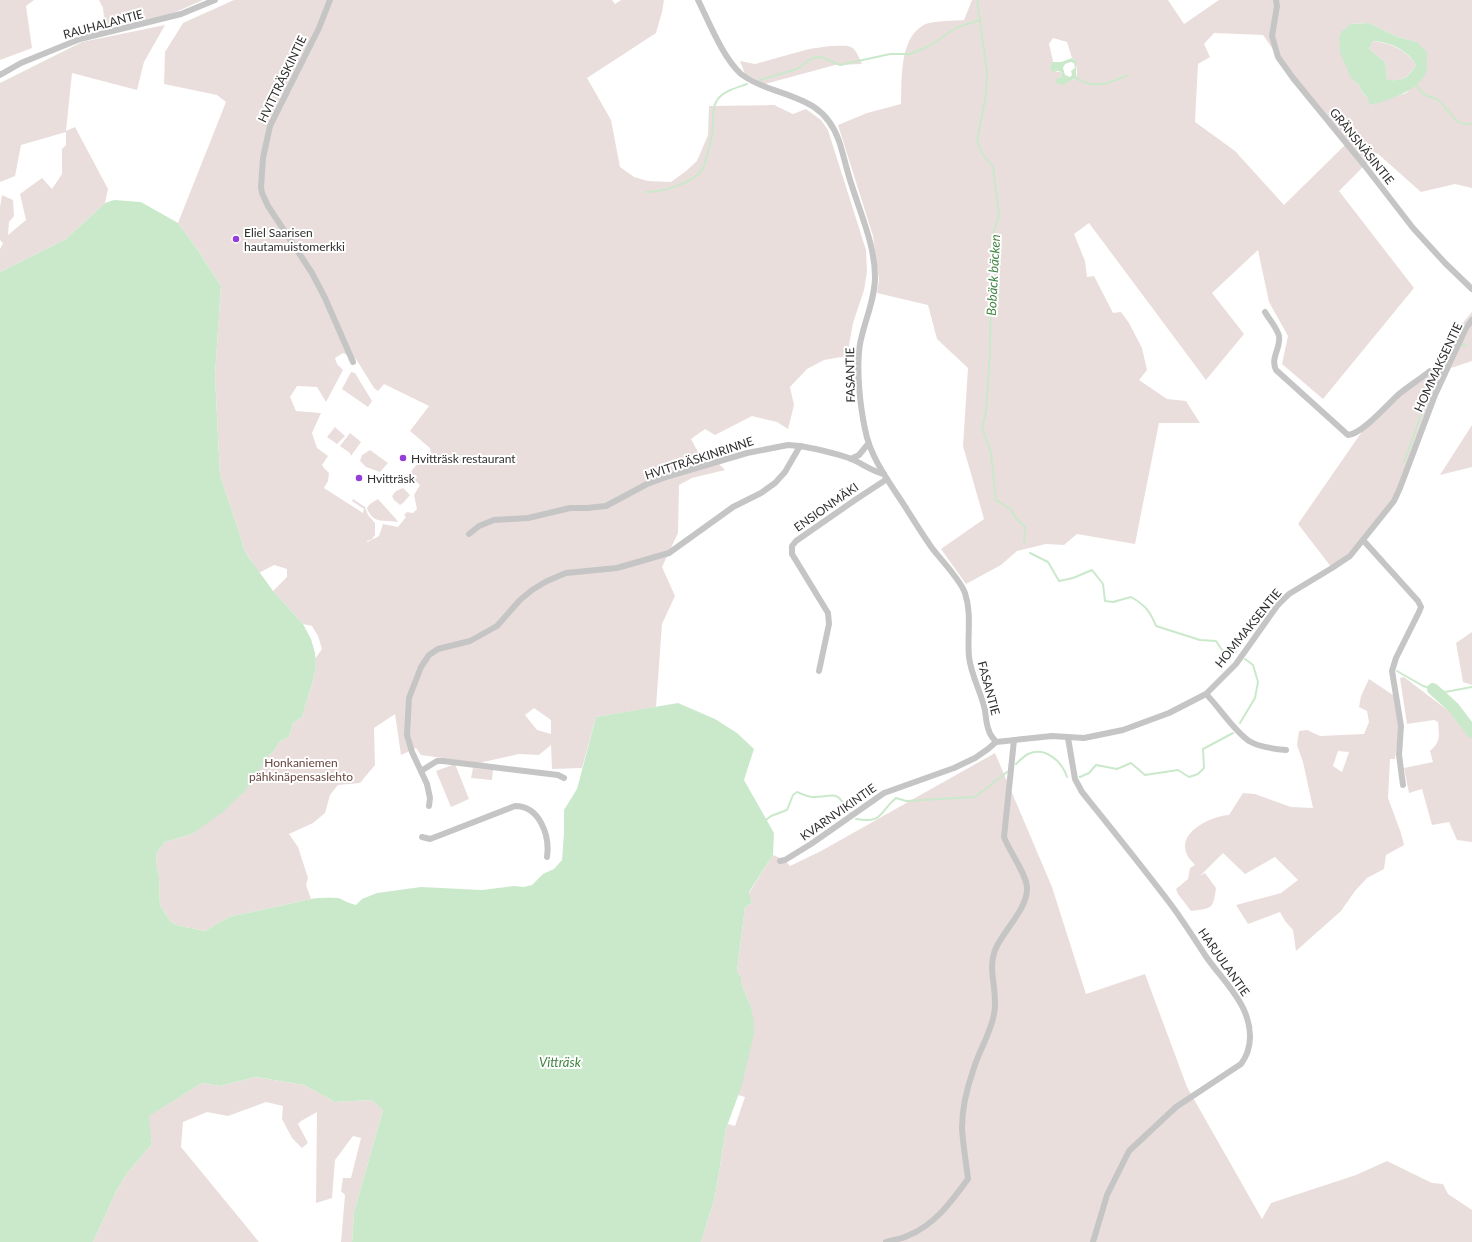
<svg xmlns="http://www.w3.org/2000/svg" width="1472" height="1242" font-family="Lato,sans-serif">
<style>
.green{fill:#eadedd;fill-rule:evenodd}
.water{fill:#cae9cb;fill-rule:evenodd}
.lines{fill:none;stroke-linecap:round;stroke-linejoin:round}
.stream{stroke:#cae9cb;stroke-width:2}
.river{stroke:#cae9cb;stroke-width:12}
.street{stroke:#c5c5c5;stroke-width:6}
.poi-dot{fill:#953dd8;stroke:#fff;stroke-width:1.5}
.labels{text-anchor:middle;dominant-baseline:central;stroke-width:4;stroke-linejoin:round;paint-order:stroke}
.street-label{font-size:12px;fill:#2e2e2e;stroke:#fff}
.poi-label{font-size:12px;fill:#2e2e2e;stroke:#fff;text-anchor:start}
.park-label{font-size:12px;fill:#67463f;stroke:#fff}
.water-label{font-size:13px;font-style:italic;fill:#408441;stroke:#fff}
</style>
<rect width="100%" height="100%" fill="#fff"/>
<g class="green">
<path d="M0 0H34L26 6 32 48 0 60Z"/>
<path d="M99 0H203L171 14 105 28 103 8Z"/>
<path d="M234 0H612L615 4 621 0H664L662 12 656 33 587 78 611 120 620 167 634 177 648 181 671 182 686 171 697 161 708 135 709 106 774 105 793 114 806 109 821 120 828 130 866 250 867 272 864 290 853 323 847 356 824 360 807 369 790 387 794 405 788 429 777 422 752 416 715 435 705 429 691 439 698 452 708 453 725 470 692 478 679 485 678 533 662 567 675 596 662 624 656 707 596 717 582 768 552 769 551 745 539 755 519 754 479 763 421 755 416 748 401 755 395 714 374 728 375 765 360 783 338 785 330 795 325 813 313 823 289 834 298 847 308 878 306 885 311 899 229 917 205 931 176 925 170 921 160 905 159 877 156 861 157 852 165 842 192 834 263 765 266 758 274 751 280 741 289 737 293 723 302 717 312 684 316 667 315 659 322 649 318 636 312 626 303 624 273 591 287 577V569L274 565 259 573 244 549 239 532 220 475 215 375 221 286 197 249 178 223 226 102 217 95 164 84 165 52 183 23ZM343 353 356 359 374 388 378 391 384 384 429 406 410 431 430 448 431 454 426 461 421 460 412 470 411 477 420 485 414 495 417 509 413 513 407 512 404 515 406 517 398 527 383 524 379 536 367 542V541L372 539 375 535V523L368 515 365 507 353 499 352 501 364 509 363 513 324 488 328 481 329 473 324 468 322 465 328 456 317 448 312 433 321 413 296 411 290 397 297 386 317 387 326 402 343 370 337 364 335 358ZM534 708 551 720V734L537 730 525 715Z"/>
<path d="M972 0H1168L1184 24 1219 0H1472V188L1455 184 1421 192 1377 153 1339 191 1414 288 1323 399 1282 364 1288 336 1269 302 1258 250 1212 293 1244 334 1206 380 1089 223 1074 234 1085 261 1087 277 1094 276 1113 313 1121 312 1129 323 1142 348 1147 370 1139 380 1167 399 1186 401 1200 423H1159L1135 544 1077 534 1064 545 1046 544 1017 551 1001 565 966 584 941 549 984 519 963 446 968 368 937 339 928 305 877 293 879 280 873 236 838 125 867 113 901 104C902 81 899 40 922 26 931 20 953 21 964 20ZM1369 23 1398 37 1417 42 1423 77 1406 93 1371 105 1367 97 1362 92 1359 85 1351 77 1348 68 1351 24ZM1214 33 1263 35 1293 78 1346 144 1284 205 1235 151 1195 122 1198 64 1210 57 1204 44ZM1053 38 1067 42 1072 58 1074 59C1076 64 1080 77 1073 80 1069 81 1063 78 1060 77L1062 75 1061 72H1056L1050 67 1053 61 1049 44Z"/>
<path d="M165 25 144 62 137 90 72 73 66 131 75 127 108 189 105 203 66 239 0 272V249L3 243 0 240V207L2 195 13 200 14 216 9 222 8 235 26 220 20 194 42 178 52 189 62 174V149L66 145V132L21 145 15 176 0 182V83L82 42Z"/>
<path d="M1373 41C1390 43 1407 50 1416 65 1407 79 1403 80 1387 81L1386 67 1384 61 1369 49Z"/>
<path d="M830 46C852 46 853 43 862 64L835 65 765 84 745 74 740 61 755 64 809 49Z"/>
<path d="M1472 312V320L1444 374 1400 488 1363 540 1332 568 1298 524 1368 423 1430 371 1438 373 1461 325Z"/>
<path d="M1472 324V361L1451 368 1467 331Z"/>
<path d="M351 372 355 373 372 401 368 407 342 389Z"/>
<path d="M1472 425V467L1440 475Z"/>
<path d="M335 427 345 436 337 444 327 437Z"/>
<path d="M350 433 361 442 351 456 350 453 340 446Z"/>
<path d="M370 450 388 463 380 472 366 467 360 461 362 455Z"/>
<path d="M403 488 410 495 403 503 400 505 394 500 392 496 396 491Z"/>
<path d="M378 499 396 519 398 522C385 520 372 524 367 508L370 504Z"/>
<path d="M1472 632V685L1463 682 1456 643Z"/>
<path d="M1404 677 1472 729V842L1457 840 1449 822 1432 825 1422 789 1409 793 1404 768 1433 762 1430 751C1441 742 1439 735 1438 722L1434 720 1407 724 1400 678Z"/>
<path d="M1369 679 1393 695 1399 729 1395 759H1390L1388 798 1401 833 1404 845 1386 855 1384 869 1367 878 1355 891 1341 911 1296 951 1293 930 1285 921 1280 912 1248 924 1236 905 1281 893 1298 880 1275 857 1245 874 1223 853 1200 876 1205 873 1216 888C1213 910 1212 908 1191 911L1178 894 1176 889 1188 879 1190 868 1195 865C1192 861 1187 857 1186 852 1179 831 1212 816 1229 815L1243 793 1255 794 1291 807 1313 808 1303 762 1297 745 1299 731 1307 730 1320 736 1364 734 1369 722 1367 711 1359 707 1361 696ZM1338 751 1349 752 1342 772 1333 766Z"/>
<path d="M995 753 1052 887 1086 994 1145 974 1187 1087 1262 1219 1271 1203 1356 1175 1387 1161 1432 1183 1443 1184 1448 1194 1472 1210V1242H701L715 1197 726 1129 728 1124 735 1126 745 1097 738 1095 753 1034 751 1007 741 983V976L737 972 745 907 752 903 749 893 773 855 785 860 790 866 821 851Z"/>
<path d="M455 764 469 799 451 807 436 771Z"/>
<path d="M473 768 493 770 492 780 471 778Z"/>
<path d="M256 1077 304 1085 335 1102 371 1100 383 1110 354 1212 352 1242H341L345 1195 341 1191 343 1178H351L361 1138 353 1136 335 1160 332 1198 316 1203 317 1112 301 1121 298 1124 308 1143 302 1148 292 1138 282 1119 283 1106 266 1102 228 1116 207 1112 183 1122 181 1147 259 1242H93L117 1190 128 1172 152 1144 148 1116 202 1083 220 1086Z"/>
</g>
<g class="water">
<path d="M1369 23 1398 37 1417 42 1427 52C1427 60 1428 70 1424 77 1414 92 1387 101 1370 105L1367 97 1362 92 1359 85 1351 78 1340 53 1339 38 1341 32 1351 24ZM1373 41C1389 42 1408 50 1416 65 1408 79 1402 81 1387 80L1386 67 1384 61 1369 49Z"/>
<path d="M1072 58 1076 61V78L1063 85 1056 83V79L1061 77 1062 73 1059 71 1052 72 1050 67 1052 62H1061ZM1071 62 1074 63 1075 68 1071 71 1072 75 1070 77 1065 75 1063 68 1065 64Z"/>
<path d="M114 200 141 202 178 223 197 249 221 286 215 375 220 475 239 532 244 549 250 559 273 591 303 624 311 639 315 653 316 667 312 684 302 717 293 723 289 737 280 741 274 751 266 758 263 765 244 792 223 812 192 834 165 842 157 852 156 861 159 877 160 905 170 921 176 925 205 931 229 917 311 899C317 898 337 897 341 899 346 902 350 903 356 905L362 899 377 893 421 887 482 890 514 886 524 887 532 885 543 874 554 869 562 860 564 833V810L577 789 596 717 678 703 715 719 737 733 754 749 744 780 774 833 773 855 749 892 752 903 745 907 737 972 741 976V983L751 1007 754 1021V1034L742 1085 726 1129 715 1197 701 1242H352L354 1212 383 1110 371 1100 335 1102 304 1085 256 1077 220 1086 202 1083 149 1116 152 1144 128 1172 117 1190 93 1242H0V272L66 239 105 203Z"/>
</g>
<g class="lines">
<g class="stream">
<path d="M977 0 987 72 986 94 977 141 981 152 993 167 999 216 992 238 990 353 986 412 982 428 991 452 996 500 1011 509 1015 517 1025 527 1024 543"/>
<path d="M1076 78C1095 90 1110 83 1128 75"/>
<path d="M760 80 797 69 812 58 822 57 840 65 890 54H910L927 47 958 27 980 20"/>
<path d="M1416 85C1419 88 1422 93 1427 96 1430 97 1435 98 1438 100 1448 106 1456 130 1472 123"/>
<path d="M646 192C662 192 695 183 703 168 705 164 711 141 712 135 714 126 711 110 716 102 722 91 736 88 747 84"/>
<path d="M1442 367 1446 363 1456 342 1466 346"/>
<path d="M1426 401 1436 376"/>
<path d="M1404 462 1424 407"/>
<path d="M1030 553 1048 562 1059 581 1073 578 1092 570 1103 584 1105 601 1113 602 1131 597C1145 605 1150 611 1156 626L1200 640 1216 641 1224 653 1229 650 1236 652"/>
<path d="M1397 671 1423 686 1445 692 1472 687"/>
<path d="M1240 723 1255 698 1258 682 1253 665 1245 659"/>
<path d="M1016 764C1019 761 1024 756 1028 754 1046 746 1062 762 1067 777"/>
<path d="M1080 777 1089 773 1096 765 1117 769 1131 763 1145 775 1178 770 1189 777 1198 774 1204 768 1203 749 1233 733"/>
<path d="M856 819C883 824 879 812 896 798L906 801 975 797 1007 772"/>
<path d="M766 820 771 816 787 810 793 795 797 792C802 794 807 797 813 797 836 797 835 788 849 812"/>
</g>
<path class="river" d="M1433 689 1454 708 1472 732"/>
<g class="street">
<path d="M330 0 319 28 270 126 263 158 261 187 262 193 268 206 312 273 325 298 353 362"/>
<path d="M698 0C709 22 723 58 741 74 750 81 760 85 771 89 803 100 827 106 839 141 844 156 847 172 852 186 861 215 875 246 875 277 875 300 864 322 860 344 856 368 860 406 865 429 870 457 889 482 904 505 913 519 922 534 932 548 941 560 960 579 965 593 972 614 967 635 969 657 971 675 981 692 985 710 986 717 986 724 989 731 990 735 993 738 996 742"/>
<path d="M1276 0 1277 6 1272 36 1278 57 1293 78 1365 166 1413 228 1445 263 1472 289"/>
<path d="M0 75 21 63 80 39 181 14 215 0"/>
<path d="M1265 312C1269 319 1277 328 1279 336 1281 348 1270 358 1276 370L1348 435C1362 434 1388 404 1399 394 1409 386 1420 379 1430 371L1444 374"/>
<path d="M851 459 859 455 868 444"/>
<path d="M469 534 479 526 494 520 528 518 570 508H587L606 506 647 484 669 476 747 453 788 445 800 446"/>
<path d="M1363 540 1418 601 1421 607 1419 612 1396 658 1392 671 1401 726 1399 755 1403 785"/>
<path d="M819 671 829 624 828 613 792 554V546L796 541 855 500 887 479"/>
<path d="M1206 694C1220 708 1233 730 1249 741 1259 747 1274 749 1286 750"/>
<path d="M1068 738 1075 779 1082 792C1111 828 1141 865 1169 902 1182 919 1193 937 1205 955 1217 973 1235 990 1244 1010 1252 1028 1253 1048 1241 1064L1176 1107 1129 1151 1107 1195 1093 1242"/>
<path d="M996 742 1052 736 1084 738 1123 730 1169 713 1206 694 1236 664 1277 606 1289 594 1332 568 1350 556 1394 501 1400 488 1435 395 1466 328 1472 320"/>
<path d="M421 771 437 761H443L558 775 564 778"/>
<path d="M429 806 430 798 427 784 412 752 407 735 409 698 421 667 429 655 438 649 470 641 497 626 520 600 532 590 547 581 566 573 617 568 669 553 733 507 761 493 775 483 785 472 800 446C817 449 834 453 849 458 862 463 871 471 884 474"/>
<path d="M422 837 430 839 438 836 515 806C540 806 550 836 547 857"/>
<path d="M780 861 785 860 811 844 884 793 954 768 975 758 988 749 996 742"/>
<path d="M886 1242C893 1240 901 1239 907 1236 934 1226 952 1201 968 1179 966 1162 963 1145 962 1128 962 1109 967 1088 973 1071 978 1052 991 1033 994 1014 999 991 986 970 996 948 1004 930 1027 909 1027 889 1028 876 1009 851 1004 837L1014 740"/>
</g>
</g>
<g class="poi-dot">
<circle cx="236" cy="239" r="4"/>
<circle cx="403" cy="458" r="4"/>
<circle cx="359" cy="478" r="4"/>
</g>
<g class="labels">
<g class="street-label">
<text transform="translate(103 24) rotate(-15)">RAUHALANTIE</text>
<text transform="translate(282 79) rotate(-64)">HVITTRÄSKINTIE</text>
<text transform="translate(1362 146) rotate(51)">GRÄNSNÄSINTIE</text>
<text transform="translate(1438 367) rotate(-65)">HOMMAKSENTIE</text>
<text transform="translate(850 375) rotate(-91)">FASANTIE</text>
<text transform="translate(699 458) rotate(-18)">HVITTRÄSKINRINNE</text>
<text transform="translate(826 507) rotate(-35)">ENSIONMÄKI</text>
<text transform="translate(1248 628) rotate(-51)">HOMMAKSENTIE</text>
<text transform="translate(989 688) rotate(75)">FASANTIE</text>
<text transform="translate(838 812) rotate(-35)">KVARNVIKINTIE</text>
<text transform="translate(1224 962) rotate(55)">HARJULANTIE</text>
</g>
<g class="poi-label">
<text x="244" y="232">Eliel Saarisen<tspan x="244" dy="14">hautamuistomerkki</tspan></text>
<text x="411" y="458">Hvitträsk restaurant</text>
<text x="367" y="478">Hvitträsk</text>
</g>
<g class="park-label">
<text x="301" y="762">Honkaniemen<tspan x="301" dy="14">pähkinäpensaslehto</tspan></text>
</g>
<g class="water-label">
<text transform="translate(993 275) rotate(-87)">Bobäck bäcken</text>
<text x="560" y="1062">Vitträsk</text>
</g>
</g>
</svg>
